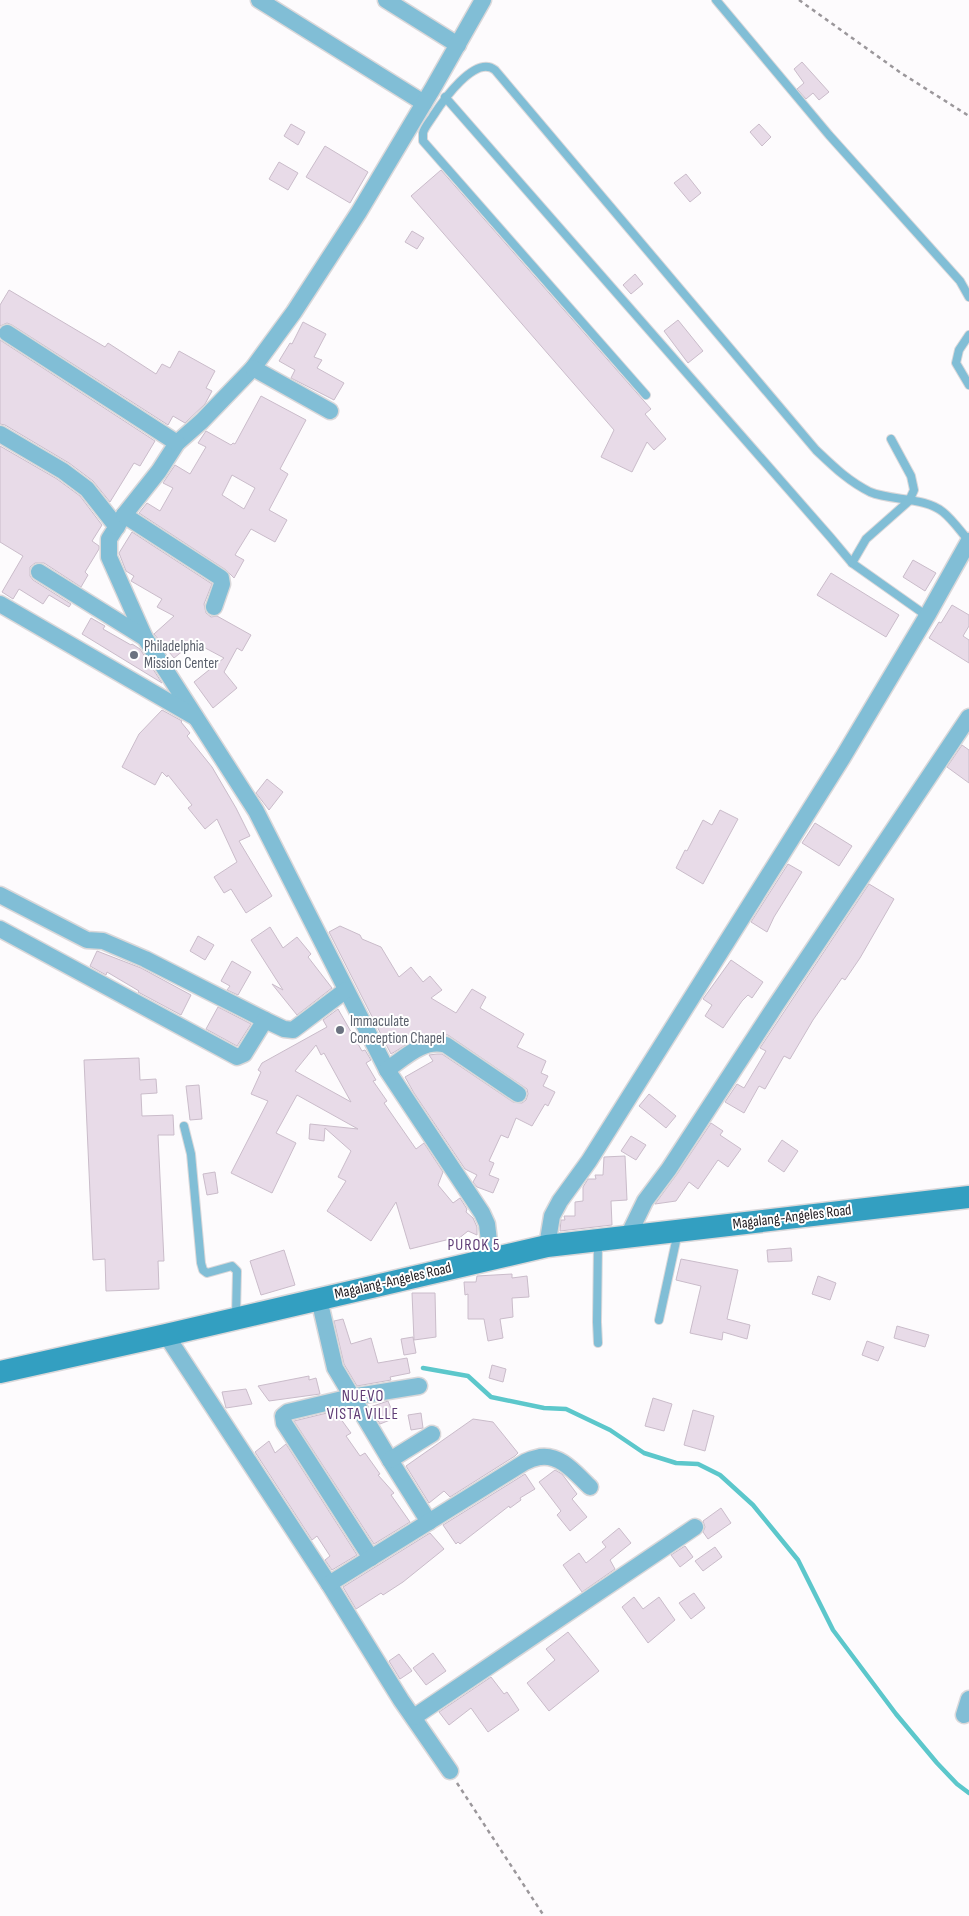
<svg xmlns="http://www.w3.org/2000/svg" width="969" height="1916" font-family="'Sofia Sans Condensed',sans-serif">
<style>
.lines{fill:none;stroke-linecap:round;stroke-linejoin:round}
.stream{stroke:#5cc7cb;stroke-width:4.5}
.building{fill:#e8dbe8;stroke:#cabcca;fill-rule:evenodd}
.service-casing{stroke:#dad8da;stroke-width:10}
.minor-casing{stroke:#dad8da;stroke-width:19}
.secondary-casing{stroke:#dad8da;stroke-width:25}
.path{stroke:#9b979b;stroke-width:2.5;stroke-dasharray:4 4;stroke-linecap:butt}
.service{stroke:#81bed6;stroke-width:8}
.minor{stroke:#81bed6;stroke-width:16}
.secondary{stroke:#339fc1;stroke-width:22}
.worship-dot{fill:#6b7280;stroke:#fff;stroke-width:2}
.labels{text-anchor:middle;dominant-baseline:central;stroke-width:4;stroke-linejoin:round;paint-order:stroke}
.worship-label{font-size:15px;fill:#5b616d;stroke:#fff;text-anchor:start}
.street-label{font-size:15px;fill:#252025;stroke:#fff}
.neighbourhood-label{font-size:16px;letter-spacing:1px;fill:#5f3d76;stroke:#fff}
</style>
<rect width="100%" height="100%" fill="#fdfbfd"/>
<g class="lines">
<path class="stream" d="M423 1368 468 1376 491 1397 544 1408 566 1409 610 1430 644 1453 676 1463 698 1464 720 1475 753 1505 798 1560 833 1630 896 1714 937 1763 957 1784 969 1793"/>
</g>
<g class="building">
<path d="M802 62 829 92 819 100 813 93 806 99 797 89 804 83 794 69Z"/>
<path d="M291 124 305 132 298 145 284 136Z"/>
<path d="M759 124 771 137 762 146 750 132Z"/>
<path d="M325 146 368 172 350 203 306 177Z"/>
<path d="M279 162 298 173 288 190 269 179Z"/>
<path d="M441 170 651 409 645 414 666 439 654 450 647 442 632 472 601 457 614 430 411 196Z"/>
<path d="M686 174 701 193 690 202 674 183Z"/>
<path d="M412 231 424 238 417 249 405 242Z"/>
<path d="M635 274 643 284 631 294 623 285Z"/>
<path d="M9 290 105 347 108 343 156 374 162 364 170 368 179 351 215 371 206 388 212 391 205 404 185 423 173 416 168 425 12 325 7 323 0 326V305Z"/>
<path d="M678 320 703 351 688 363 664 331Z"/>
<path d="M303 322 326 334 314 357 322 360 317 368 344 383 334 400 291 378 295 370 279 361 290 343 292 344Z"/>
<path d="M0 340 155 441 140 466 134 463 110 502 93 481 69 463 5 425 0 424Z"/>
<path d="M261 396 306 420 280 469 288 474 269 510 287 520 275 542 251 529 235 555 244 560 234 578 226 570 139 513 147 503 160 511 173 488 163 483 175 465 190 474 206 447 198 443 206 431 231 445 233 443 235 444ZM232 475 255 488 244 509 222 495Z"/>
<path d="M0 446 57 479 80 496 102 525 92 541 99 546V549L85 572 88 575 81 587 44 563H35L30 567V576L33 580 71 604 69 607 49 595 43 604 19 589 13 599 2 592 23 556 0 542Z"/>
<path d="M132 532 212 584 204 604 206 613 211 617 217 616 251 635 242 651 237 648 224 672 237 688 213 708 194 682 224 658 194 642 174 658 154 634 174 616 157 607 162 599 131 581 134 576 126 571 119 553Z"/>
<path d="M913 560 936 573 925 591 903 577Z"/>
<path d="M831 573 899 615 886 637 817 595Z"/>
<path d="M952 605 969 615V626L963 636 969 640V663L929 638 939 622 941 623Z"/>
<path d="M91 618 105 626 103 629 131 645 132 644 140 649 162 683 82 634Z"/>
<path d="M162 710 182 721 181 722 190 733 187 736 212 767 236 808 250 836 239 841 272 896 246 913 231 889 224 893 214 877 237 862 217 819 205 829 188 808 192 805 168 775 167 777 162 772 155 785 122 767 139 734Z"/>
<path d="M962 745 969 750V783L947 767Z"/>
<path d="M267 779 283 792 269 810 256 793Z"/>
<path d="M720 810 738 819 703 884 676 868 685 850 687 851 703 820 712 825Z"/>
<path d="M815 823 852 846 839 866 802 843Z"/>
<path d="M788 864 802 872 774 917 767 932 751 922Z"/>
<path d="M869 884 894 899 860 958 845 980 842 978 813 1020 790 1059 784 1056 765 1089 759 1086 744 1113 725 1102 737 1084 744 1088 766 1051 760 1048Z"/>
<path d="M340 926 360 935 362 939 381 947 399 977 411 967 423 982 430 976 442 990 431 998 456 1013 472 989 486 997 480 1008 524 1034 517 1047 546 1061 541 1073 548 1076 543 1086 555 1092 548 1106 545 1104 532 1126 516 1118 508 1138 501 1135 489 1161 494 1163 489 1175 499 1179 493 1193 477 1187 473 1182 477 1175 465 1169 414 1093 405 1077 433 1061 429 1055 437 1054H442L513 1102 522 1103 526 1100 528 1094 527 1089 448 1035 437 1034 419 1037 391 1054 329 932Z"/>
<path d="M270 927 283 948 297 937 311 954 308 957 332 988 297 1015 272 984 283 990 251 940Z"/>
<path d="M198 936 214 945 205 960 190 951Z"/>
<path d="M97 951 141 968 191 995 181 1015 138 992 139 991 107 972 106 975 90 966Z"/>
<path d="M731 960 763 982 752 998 748 995 742 1001 723 1028 705 1016 712 1005 703 999Z"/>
<path d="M232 961 251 972 238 995 227 990 230 986 221 981Z"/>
<path d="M218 1007 251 1024 237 1046 206 1029Z"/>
<path d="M338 1009 362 1051 365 1050 371 1060 366 1063 376 1080 373 1081 387 1101 384 1103 416 1149 424 1143 443 1172 438 1185 453 1203 460 1198 467 1209 466 1212 473 1218 477 1227V1235L468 1231 453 1243 450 1239 410 1249 396 1202 371 1241 327 1211 346 1181 338 1177 351 1151 325 1128 324 1141 309 1139 310 1124 358 1129 297 1095 276 1133 296 1143 272 1193 231 1173 268 1101 251 1094 261 1072 258 1070 262 1063 327 1027 323 1020ZM316 1045 321 1055 324 1053 351 1102 295 1071Z"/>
<path d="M139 1058 140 1080 156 1079 157 1093 141 1094 142 1116 173 1115 174 1135H158L164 1261H158L159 1289 106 1291 105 1259 93 1260 84 1060Z"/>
<path d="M199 1085 202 1119 190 1120 186 1086Z"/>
<path d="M649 1094 676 1116 666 1128 639 1106Z"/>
<path d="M711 1123 723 1131 720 1135 741 1149 728 1167 718 1160 698 1189 689 1182 676 1201 655 1204 677 1174Z"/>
<path d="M631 1136 646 1145 636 1160 621 1151Z"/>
<path d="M782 1140 798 1151 784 1172 768 1161Z"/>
<path d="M625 1156 627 1200 611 1201 612 1225 560 1231 561 1220H565L564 1216H575V1202L583 1201V1187L588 1179H596L595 1175H603L604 1157Z"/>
<path d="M215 1172 218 1193 207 1195 203 1174Z"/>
<path d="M791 1248 792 1261 768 1262 767 1250Z"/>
<path d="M284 1250 295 1285 261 1295 250 1261Z"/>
<path d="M681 1259 738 1270 727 1319 750 1325 747 1339 723 1332 722 1340 690 1333 701 1286 676 1280Z"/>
<path d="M512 1274V1278L527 1276 529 1297 512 1298 513 1317 500 1319 503 1338 488 1341 484 1319H468V1294L465 1295 464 1282H476L477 1276Z"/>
<path d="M818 1276 836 1283 830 1300 812 1294Z"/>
<path d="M412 1293H435L436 1337 414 1340Z"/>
<path d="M343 1319 351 1344 371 1338 378 1363 407 1358 410 1373 390 1377 391 1380 357 1386 344 1364 334 1321Z"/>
<path d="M897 1326 929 1335 925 1347 894 1338Z"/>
<path d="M413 1337 416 1353 404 1355 401 1339Z"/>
<path d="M867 1341 884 1347 878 1361 862 1355Z"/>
<path d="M492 1365 506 1369 503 1382 489 1378Z"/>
<path d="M309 1376V1380L316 1378 320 1394 269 1401 258 1386Z"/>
<path d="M246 1389 252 1404 226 1408 222 1392Z"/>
<path d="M653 1398 672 1404 664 1431 645 1426Z"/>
<path d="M388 1401 395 1418 380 1424 370 1407Z"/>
<path d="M693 1410 714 1416 705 1451 684 1445Z"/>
<path d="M335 1411 351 1433 346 1436 360 1456 365 1453 380 1474 378 1475 394 1493 391 1495 410 1522 374 1544 294 1421Z"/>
<path d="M421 1413 423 1428 411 1430 408 1415Z"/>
<path d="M473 1419 493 1422 518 1453 515 1456 450 1497 444 1491 429 1503 406 1466Z"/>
<path d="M269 1441 275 1453 286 1444 357 1555 332 1570 325 1560 330 1556 317 1536 312 1540 255 1452Z"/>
<path d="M555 1470 562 1474 577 1494 572 1499 587 1517 570 1531 557 1515 561 1511 539 1482Z"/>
<path d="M525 1474 535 1489 520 1498 521 1500 510 1508 509 1506 460 1544 458 1542 456 1544 443 1525Z"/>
<path d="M721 1508 731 1523 708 1539 703 1532 705 1527 703 1521Z"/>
<path d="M619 1528 631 1543 610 1560 615 1569 582 1592 563 1565 579 1553 586 1563 606 1547 602 1542Z"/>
<path d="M430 1533 444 1549 403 1582 383 1595 381 1593 356 1609 343 1587Z"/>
<path d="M685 1546 693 1557 680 1567 671 1555Z"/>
<path d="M715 1547 722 1557 703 1571 695 1561Z"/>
<path d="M694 1593 705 1608 691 1619 679 1603Z"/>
<path d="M634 1597 643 1609 659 1597 675 1620 648 1643 622 1607Z"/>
<path d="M568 1632 599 1671 549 1711 527 1683 555 1660 546 1649Z"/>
<path d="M433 1653 446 1671 426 1685 413 1668Z"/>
<path d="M399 1654 412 1671 400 1679 389 1661Z"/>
<path d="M491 1677 504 1694 507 1692 519 1710 488 1732 471 1708 449 1725 439 1712Z"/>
</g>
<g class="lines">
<defs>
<g id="service">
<path d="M716 0 829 135 960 281 969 297"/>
<path d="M445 97 831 538 852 563 927 616"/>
<path d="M969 335 959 350 956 363 969 385"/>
<path d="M646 395 423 141C423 138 423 136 423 133 424 128 430 121 433 116 442 102 475 54 495 70L816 450C834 467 848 481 870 492 892 501 925 497 943 512 953 520 961 532 969 541"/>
<path d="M852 563 866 539 909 501 914 490 911 476 891 439"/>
<path d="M184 1126 191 1154 201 1263 203 1270 207 1273 232 1266 237 1271 236 1316"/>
<path d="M659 1320 678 1232"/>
<path d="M598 1343 597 1322 598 1243"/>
</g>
<g id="minor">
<path d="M259 0 424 103"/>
<path d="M386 0 458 45"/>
<path d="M483 0 433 88 359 212 294 312 253 368 202 421 177 443 159 471 124 515 109 539V557L145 638 256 811 387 1070 482 1213 487 1224 491 1258"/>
<path d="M7 333 177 443"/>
<path d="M253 368 330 411"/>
<path d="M0 434 63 471 87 489 117 527"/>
<path d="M124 515 221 578 222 584 214 607"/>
<path d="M39 572 145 638"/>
<path d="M0 604 195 717"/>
<path d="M0 895 87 940 103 941 145 959 265 1020"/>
<path d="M0 929 237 1057 244 1054 265 1020 284 1029 293 1030 346 990"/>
<path d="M387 1070C404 1058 424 1038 446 1045L518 1094"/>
<path d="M628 1236 645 1201 669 1169 776 1005 969 717"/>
<path d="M547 1246 552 1216 560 1201 589 1161 843 757 927 616 969 541"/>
<path d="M319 1299 335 1368 390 1460 429 1522"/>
<path d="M166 1335 329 1584 401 1700 450 1771"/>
<path d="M390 1460 432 1434"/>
<path d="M371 1558 284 1423 283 1416 288 1412 351 1397 419 1386"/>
<path d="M329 1584 525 1462C529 1460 535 1458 540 1457 561 1454 576 1474 590 1487"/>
<path d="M964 1715 969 1699"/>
<path d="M414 1717 695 1527"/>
</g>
<path id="secondary" d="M0 1372 166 1335 547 1246 969 1197"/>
</defs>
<use href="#service" class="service-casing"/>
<use href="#minor" class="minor-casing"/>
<use href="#secondary" class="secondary-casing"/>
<g class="path">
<path d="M799 0 901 73 969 116"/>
<path d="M457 1783 544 1916"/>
</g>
<use href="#service" class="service"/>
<use href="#minor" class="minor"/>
<use href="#secondary" class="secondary"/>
</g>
<g class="worship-dot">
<circle cx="134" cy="655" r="5"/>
<circle cx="340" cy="1030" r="5"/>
</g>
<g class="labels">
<g class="worship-label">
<text x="144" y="646">Philadelphia<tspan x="144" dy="17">Mission Center</tspan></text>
<text x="350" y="1021">Immaculate<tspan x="350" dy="17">Conception Chapel</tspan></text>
</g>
<g class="street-label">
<text transform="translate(792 1217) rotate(-7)">Magalang-Angeles Road</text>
<text transform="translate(393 1281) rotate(-13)">Magalang-Angeles Road</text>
</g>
<g class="neighbourhood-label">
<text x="474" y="1245">PUROK 5</text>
<text x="363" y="1396">NUEVO<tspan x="363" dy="18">VISTA VILLE</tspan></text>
</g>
</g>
</svg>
